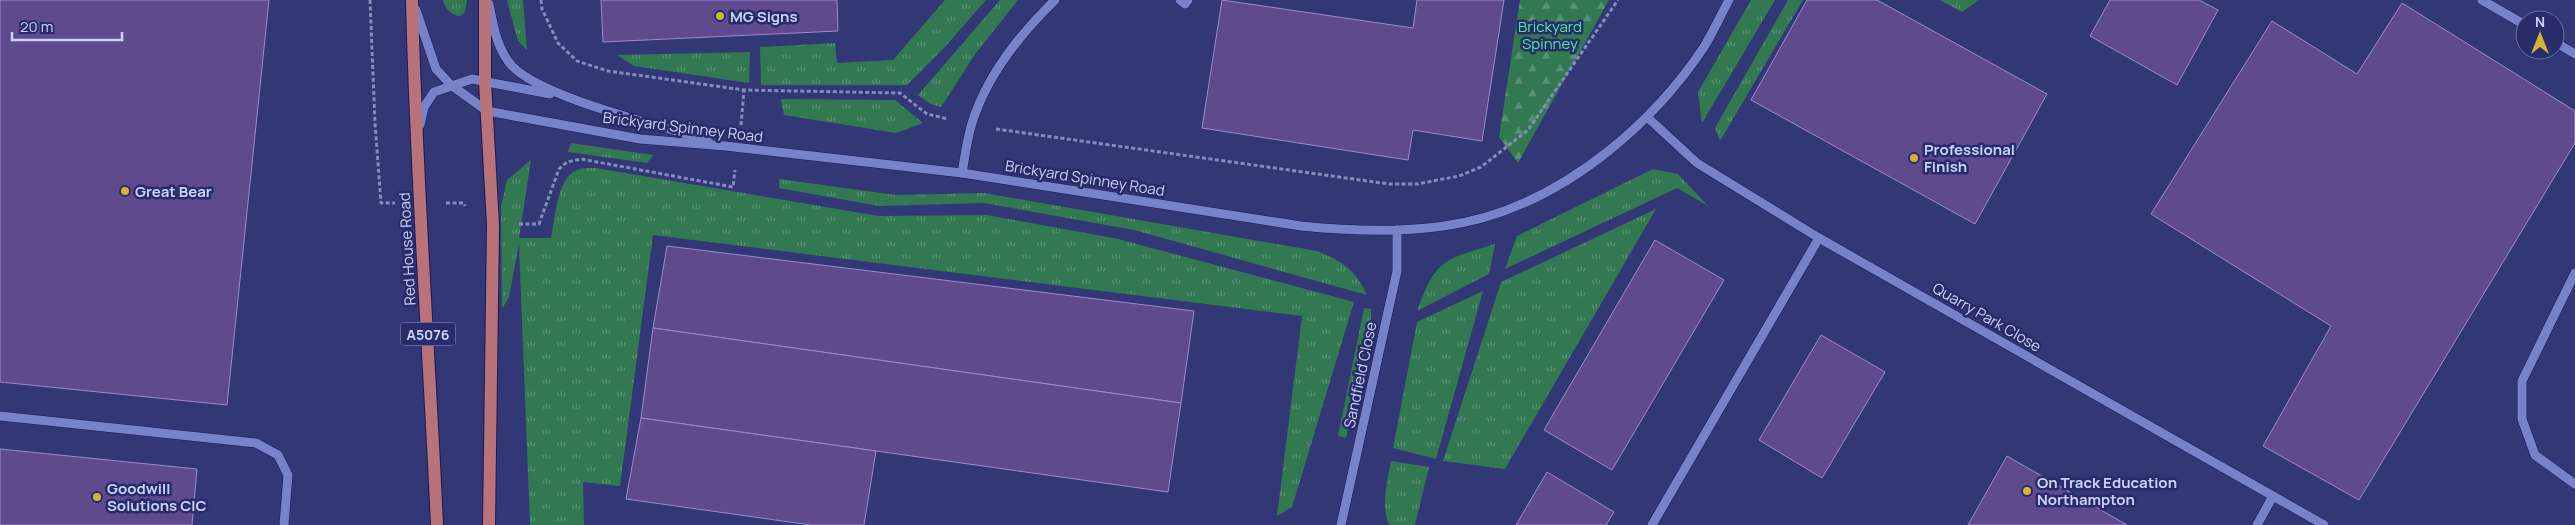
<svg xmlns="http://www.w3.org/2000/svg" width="2575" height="525" font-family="Manrope,sans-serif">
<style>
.grass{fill:url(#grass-tufts)}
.forest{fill:url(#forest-firs)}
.building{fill:#5f4a8d;stroke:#9e89d2}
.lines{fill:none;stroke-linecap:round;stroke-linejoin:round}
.minor-casing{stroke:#1b1b58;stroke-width:10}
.major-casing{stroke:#1b1b58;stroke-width:14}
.path{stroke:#858bbd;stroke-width:3;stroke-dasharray:4 2.5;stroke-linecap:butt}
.minor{stroke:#7782c8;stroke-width:9}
.major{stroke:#b87279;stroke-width:12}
.poi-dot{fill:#d2b635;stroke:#282c6a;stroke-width:2}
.labels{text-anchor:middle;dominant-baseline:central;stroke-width:5;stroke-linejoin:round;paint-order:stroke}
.shield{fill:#282c6a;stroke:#9ba1ce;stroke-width:1}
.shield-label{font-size:14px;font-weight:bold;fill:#ccd3f9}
.poi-label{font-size:15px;font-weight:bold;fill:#ccd3f9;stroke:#282c6a;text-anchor:start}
.park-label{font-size:15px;fill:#4cea99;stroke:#282c6a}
.street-label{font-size:15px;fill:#ccd3f9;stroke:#282c6a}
</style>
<defs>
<pattern id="grass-tufts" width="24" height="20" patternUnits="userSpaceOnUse" patternTransform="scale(1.25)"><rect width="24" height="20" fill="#327951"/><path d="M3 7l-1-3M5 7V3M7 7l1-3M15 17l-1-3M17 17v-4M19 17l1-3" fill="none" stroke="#589173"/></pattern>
<pattern id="forest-firs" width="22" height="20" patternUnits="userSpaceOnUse" patternTransform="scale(1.25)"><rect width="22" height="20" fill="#327951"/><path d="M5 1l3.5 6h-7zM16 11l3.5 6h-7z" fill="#589173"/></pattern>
</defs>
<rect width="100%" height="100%" fill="#323776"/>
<g class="grass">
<path d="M443 0H467L465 12 460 16C450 15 446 9 443 0Z"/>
<path d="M507 0H523L527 50 518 41Z"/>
<path d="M945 0H986L945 47 907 85H761L760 47 835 43 837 63 893 60Z"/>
<path d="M1000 0H1018L976 53 941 107 930 104 918 95Z"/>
<path d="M1751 0H1775L1702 123 1698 92Z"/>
<path d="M1788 0H1803L1720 141 1715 128Z"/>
<path d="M1940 0H1979L1962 12Z"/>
<path d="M750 52 749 83 634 66 617 55Z"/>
<path d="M781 99 895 100 923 123 896 133 784 115Z"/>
<path d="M571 143 653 155 647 163 568 152Z"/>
<path d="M531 160 519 238H551C555 220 557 182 573 172 580 167 589 168 596 168L879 216 987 215 1118 239 1354 302 1292 507 1277 516 1302 316 653 235 620 486 583 482 584 525H530L519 244 509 297 502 309 501 207 507 180Z"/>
<path d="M1653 169 1678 174 1708 206 1677 188 1505 269 1517 236Z"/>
<path d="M779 179 896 195 984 193 1317 251C1343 262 1354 268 1367 295L1134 230 984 203 879 206 779 188Z"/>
<path d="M1656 209 1505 469 1443 461 1501 282Z"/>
<path d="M1495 244 1489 274 1417 311C1436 258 1444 260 1495 244Z"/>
<path d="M1483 291 1436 459 1393 448 1417 322Z"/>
<path d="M1364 308 1371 309V323L1346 438 1338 436Z"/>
<path d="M1391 461 1429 467 1415 525H1389C1381 504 1387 481 1391 461Z"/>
</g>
<path class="forest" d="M1520 0H1609L1518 163 1499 137Z"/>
<g class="building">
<path d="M0 0H269L227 405 0 382Z"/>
<path d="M601 0H837L838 31 603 42Z"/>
<path d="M1222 0 1413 28 1417 0H1504L1482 141 1413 130 1408 160 1202 128Z"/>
<path d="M1807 0H1877L2047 94 1975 224 1751 100Z"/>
<path d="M2110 0H2199L2218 10 2177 85 2090 36Z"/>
<path d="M2402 3 2575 111V143L2359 500 2263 446 2331 326 2151 214 2272 21 2357 74Z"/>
<path d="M1655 240 1724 280 1612 470 1544 430Z"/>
<path d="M667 246 1194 311 1181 403 653 328Z"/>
<path d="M653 328 1181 403 1168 492 641 418Z"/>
<path d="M1821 335 1885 372 1822 478 1759 440Z"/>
<path d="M641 418 876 451 864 525H811L626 499Z"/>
<path d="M0 449 197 469 192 525H0Z"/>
<path d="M2007 456 2127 525H1968Z"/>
<path d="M1547 472 1614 512 1606 525H1516Z"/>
</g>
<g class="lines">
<defs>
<g id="minor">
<path d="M1180 0 1185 4 1188 0"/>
<path d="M2482 0 2525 25"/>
<path d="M489 4C493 24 496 44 508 61 531 96 665 127 708 140"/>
<path d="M416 10 436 69 451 85 487 111 640 139 725 146 962 173 1301 226C1362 232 1427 234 1486 217 1574 191 1654 122 1704 47 1713 32 1721 15 1729 0"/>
<path d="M2555 42 2575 54"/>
<path d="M1647 117 1697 163 1819 238 2324 525"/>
<path d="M420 125 424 107 434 92 472 79 550 94"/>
<path d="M962 173C965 156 967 139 972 123 987 75 1019 35 1055 0"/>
<path d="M2575 273 2522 381V419L2535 455 2575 484"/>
<path d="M0 416 256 443 278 455 288 475 284 525"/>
<path d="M1341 525 1397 271V230"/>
<path d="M1652 525 1819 238"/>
<path d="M2257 525 2273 496"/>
</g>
<g id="major">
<path d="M412 0C416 175 429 350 437 525"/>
<path d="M485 0V82L493 225 489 525"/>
</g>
</defs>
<use href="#minor" class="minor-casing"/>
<use href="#major" class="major-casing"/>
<g class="path">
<path d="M370 0 375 123 381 203H395"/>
<path d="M541 0 542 9 558 43 577 61 608 71 744 90 900 93 927 114 948 119"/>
<path d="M741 125 744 90"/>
<path d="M996 129 1389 184H1417L1459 176 1481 167 1528 130 1618 0"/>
<path d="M446 203H464L465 206"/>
<path d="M519 224H539L559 169 567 162 581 159 733 187 735 170"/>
</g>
<use href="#minor" class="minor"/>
<use href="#major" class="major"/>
</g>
<g class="poi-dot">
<circle cx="720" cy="16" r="5"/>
<circle cx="1914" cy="158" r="5"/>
<circle cx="125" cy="191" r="5"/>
<circle cx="2027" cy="491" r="5"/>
<circle cx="97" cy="497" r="5"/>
</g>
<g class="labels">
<rect class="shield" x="400.5" y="322.5" width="55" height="23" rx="4"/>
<g class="shield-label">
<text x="428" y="334">A5076</text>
</g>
<g class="poi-label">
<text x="730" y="16">MG Signs</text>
<text x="1924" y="149">Professional<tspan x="1924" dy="17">Finish</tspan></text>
<text x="135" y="191">Great Bear</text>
<text x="2037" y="482">On Track Education<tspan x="2037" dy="17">Northampton</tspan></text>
<text x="107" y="488">Goodwill<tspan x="107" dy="17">Solutions CIC</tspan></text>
</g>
<g class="park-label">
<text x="1550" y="26">Brickyard<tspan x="1550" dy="17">Spinney</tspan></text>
</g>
<g class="street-label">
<text transform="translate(683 127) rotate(7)">Brickyard Spinney Road</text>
<text transform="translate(1085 178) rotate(9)">Brickyard Spinney Road</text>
<text transform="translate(407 249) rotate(-93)">Red House Road</text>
<text transform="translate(1987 317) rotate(30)">Quarry Park Close</text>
<text transform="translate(1360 375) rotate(-78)">Sandfield Close</text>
</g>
</g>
<g transform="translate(2540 35)"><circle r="24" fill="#282c6a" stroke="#6a6fa3"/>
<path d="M0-4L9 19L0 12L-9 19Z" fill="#d2b635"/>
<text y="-8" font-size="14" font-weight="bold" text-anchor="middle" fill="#ccd3f9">N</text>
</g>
<path d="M12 32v8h110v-8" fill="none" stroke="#ccd3f9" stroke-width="2.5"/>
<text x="20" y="32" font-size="15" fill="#ccd3f9" stroke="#282c6a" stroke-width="4" paint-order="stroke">20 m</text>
</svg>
